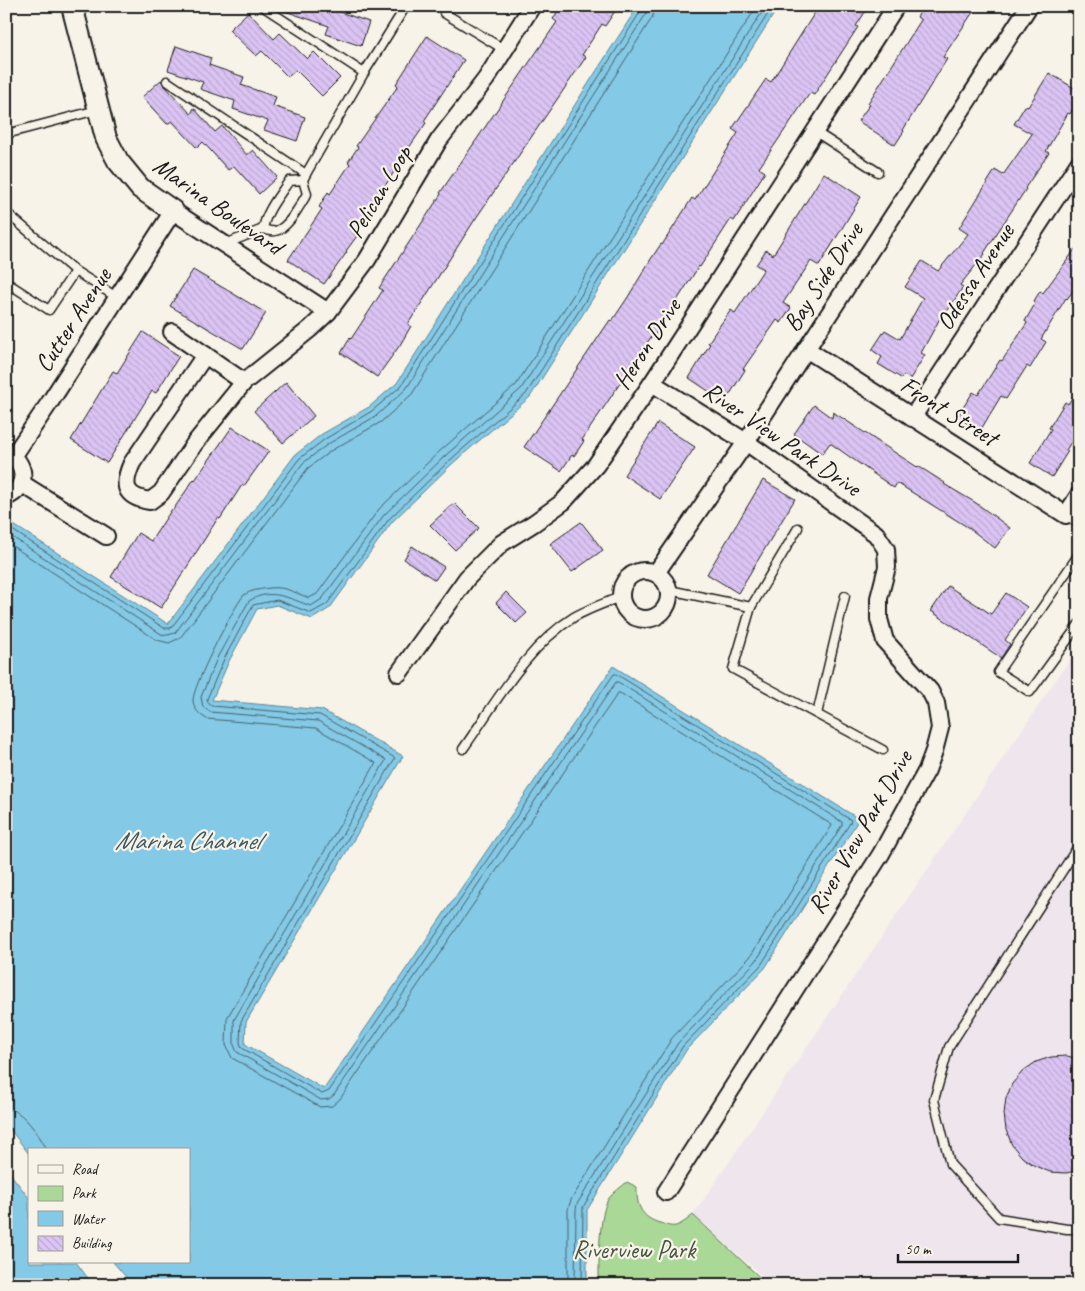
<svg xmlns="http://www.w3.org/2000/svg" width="1085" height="1291" font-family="Caveat,sans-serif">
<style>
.built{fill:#efe5ec}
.park{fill:#aad897;stroke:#637a5a}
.water{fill:#84c9e5;stroke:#5a8495}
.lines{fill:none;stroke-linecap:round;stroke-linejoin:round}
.shore{stroke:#46616c;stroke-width:1}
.building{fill:url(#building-back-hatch);stroke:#1c1c1c}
.service-casing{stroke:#1c1c1c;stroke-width:11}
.minor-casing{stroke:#1c1c1c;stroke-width:20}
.tertiary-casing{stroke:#1c1c1c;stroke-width:24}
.service{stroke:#f7f3e8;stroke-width:8}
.minor{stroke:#f7f3e8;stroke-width:16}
.tertiary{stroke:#f7f3e8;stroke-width:20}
.labels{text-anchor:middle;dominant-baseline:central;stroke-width:4.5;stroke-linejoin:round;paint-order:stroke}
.street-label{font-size:25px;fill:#1c1c1c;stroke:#f7f3e8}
.park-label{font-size:25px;fill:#475441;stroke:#f7f3e8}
.water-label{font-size:26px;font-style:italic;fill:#405962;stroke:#f7f3e8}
</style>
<defs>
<pattern id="building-back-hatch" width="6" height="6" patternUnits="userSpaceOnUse" patternTransform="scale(1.25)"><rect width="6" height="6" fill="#dbc4f4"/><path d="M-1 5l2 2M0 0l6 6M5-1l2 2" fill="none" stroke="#bba8d1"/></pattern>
</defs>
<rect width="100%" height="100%" fill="#f7f3e8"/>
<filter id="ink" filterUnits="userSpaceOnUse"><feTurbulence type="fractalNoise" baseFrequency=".02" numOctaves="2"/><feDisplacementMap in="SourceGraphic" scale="10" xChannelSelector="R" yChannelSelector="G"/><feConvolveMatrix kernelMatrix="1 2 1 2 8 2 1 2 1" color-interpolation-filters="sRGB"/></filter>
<g filter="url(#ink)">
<path class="built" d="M1079 646V1285H773L693 1215Z"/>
<path class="park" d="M627 1182 637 1187C636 1206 642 1218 660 1223 666 1225 671 1227 676 1226 682 1224 688 1219 693 1215L768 1285H599C599 1265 598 1214 609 1198 614 1192 621 1187 627 1182Z"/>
<g class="water">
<path d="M638 6H779L530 397 452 464 392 522 330 608 312 619 277 605 257 609 229 661 212 700 322 710 403 756 246 1022 245 1044 324 1089 613 666 859 819 765 968 687 1049 587 1210V1285H133L113 1262H189V1150H29V1154L6 1124V520L168 624 295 455 322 434 369 407 397 383Z"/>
<path d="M6 1168 29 1198V1262H76L93 1285H6Z"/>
</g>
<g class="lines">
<g class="shore">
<path d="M6 526 164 628H171L299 459 325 439 372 411 401 386 641 11 642 6"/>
<path d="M6 533 161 634 168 635 175 633 303 463 328 444 376 416 406 389 646 14 648 6"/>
<path d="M6 542 157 640 169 643 180 638 308 468 332 450 381 422 412 394 652 18 656 6"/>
<path d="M6 1109C11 1110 15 1110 18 1113 27 1118 43 1140 47 1150"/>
<path d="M568 1285V1209L571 1200 672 1038 750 957 831 827 832 825 620 693H618L340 1099 332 1106 320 1107 232 1058 226 1045 227 1018 376 763 316 728 207 719C199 715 194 709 193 701 192 687 234 606 244 595 250 591 256 590 263 589 283 585 291 591 309 598L317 594 379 509 440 451 516 385 757 6"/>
<path d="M575 1285 576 1210 577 1204 678 1043 756 961 842 825V822L618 682H616L334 1095 329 1099 321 1100 237 1052 234 1045V1020L386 760 318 721 210 712 203 707 201 697 218 656 249 601C271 587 290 599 311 606L322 599 384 515 445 456 521 389 766 6"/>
<path d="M582 1285 583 1207 683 1046 761 965 850 823 851 820 616 674H614L329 1091 322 1094 242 1048 240 1043 241 1021 395 758 320 715 212 706 208 703 207 699 224 659 253 605 277 600 311 613 327 604 389 519 449 461 526 394 773 6"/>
</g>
</g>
<g class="building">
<path d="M276 6H335L334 10 369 22 361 46 326 34 329 26 276 8Z"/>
<path d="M561 6H607L615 11 605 26 602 24 582 55 586 57 474 221 408 324 411 326 400 345 377 377 341 353 350 338 351 339 383 290 379 288 441 194 440 193 557 22 553 19Z"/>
<path d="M819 6H869L856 26 858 27 814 95 810 93 759 168 765 172 734 221 731 219 700 267 699 266 676 302 677 303 667 317 655 335 653 334 582 440 584 441 574 456 572 455 561 471 524 447 610 320 612 321 628 297 651 259 661 244 662 245 692 198 695 200 738 133 732 129 766 79 771 82Z"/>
<path d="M924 6H977L943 57 947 59 903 130 904 131 895 145 858 121 870 104 868 103 921 20 917 17Z"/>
<path d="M248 12 274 39 280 33 307 59 314 52 340 78 322 96 296 70 288 77 262 51 256 56 229 30Z"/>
<path d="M427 36 464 60 424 121 426 123 393 171 394 172 377 198 379 199 369 214 367 213 354 234 357 236 346 251 347 252 324 284 288 260 322 209 319 207 328 192 330 194 350 164 348 162 358 147 356 146 398 86 396 84Z"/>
<path d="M176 46 211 58 209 65 244 77 241 85 276 97 273 106 305 117 297 141 264 130 268 121 233 109 235 101 200 89 203 82 168 70Z"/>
<path d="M1049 73 1079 91V99L1070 114 1068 113 1046 151 1049 153 1025 188 1026 189 984 253 985 254 960 285 963 287 946 313 944 311 921 353 925 355 910 379 904 375 901 378 878 364 882 357 872 350 885 330 900 339 923 298 905 287 922 261 938 271 968 234 959 228 995 170 1003 175 1032 134 1014 124 1025 106 1028 107Z"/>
<path d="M161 80 164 85 191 114 194 108 215 132 222 126 247 155 253 150 277 177 259 194 234 166 228 170 203 142 197 148 172 121 167 124 142 97Z"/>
<path d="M824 173 861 197 819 266 811 261 783 303 791 308 781 323 777 320 743 369 745 370 725 402 689 378 710 344 708 343 718 328 731 310 735 313 764 269 756 265 766 250 773 255Z"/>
<path d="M1079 244V283L1067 299 1066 298 1041 339 1046 342 1030 368 1027 366 1006 399 1001 396 980 431 957 417 973 392 978 395 1000 360 1002 361 1027 323 1025 321 1035 304 1034 301 1040 291 1043 293Z"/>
<path d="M193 270 266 313 243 349 170 306Z"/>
<path d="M143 332 179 356 156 393 152 391 107 463 71 440 113 371 117 373Z"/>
<path d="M286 382 314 416 283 443 254 411Z"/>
<path d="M1079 387V430L1066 450 1068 451 1052 477 1030 463 1051 429 1049 428 1065 402 1068 404Z"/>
<path d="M814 405 832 418 833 412 917 467 918 466 945 483 944 484 976 503 1010 528 995 548 969 528 897 483 894 488 830 443 822 454 794 434Z"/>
<path d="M658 423 695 447 660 499 624 475Z"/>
<path d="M232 427 269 451 244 486 242 485 220 519 218 518 161 608 111 577 138 533 151 541 172 509 173 510 194 479 195 480Z"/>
<path d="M763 480 795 499 738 593 707 574Z"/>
<path d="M454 503 479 528 455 550 430 525Z"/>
<path d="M581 522 603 550 572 572 550 544Z"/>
<path d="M412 546 444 567 435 580 404 559Z"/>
<path d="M948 586 991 614 1006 593 1027 607 1005 640 1010 644 1001 658 931 611Z"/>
<path d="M506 592 527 613 516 623 496 603Z"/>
<path d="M1067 1056 1079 1059V1170L1066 1173 1050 1172 1035 1166 1022 1157 1012 1145 1006 1130 1004 1114 1006 1098 1012 1084 1023 1071 1036 1062 1051 1057Z"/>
</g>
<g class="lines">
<defs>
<g id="service">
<path d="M262 6 364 73"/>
<path d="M444 13 505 50"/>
<path d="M167 81 306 174"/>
<path d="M814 131 878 172"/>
<path d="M6 134 97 110"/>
<path d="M303 180 289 181C279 196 266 211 263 229 267 230 271 232 275 231 288 229 300 205 307 194L303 180 306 174 364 73 406 6"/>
<path d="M6 217 8 214 75 271 118 298"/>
<path d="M225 244 263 229"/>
<path d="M6 282 49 310 75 271"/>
<path d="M1066 515 1079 524"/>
<path d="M1079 554 998 672 1030 692 1079 624"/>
<path d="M669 590 751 607 733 669 883 750"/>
<path d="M751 607 798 528"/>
<path d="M817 714 845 596"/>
<path d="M463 749C495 704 526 647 574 617 588 609 605 603 620 597"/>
<path d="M1079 845 949 1047 934 1100 950 1164 999 1218 1067 1229H1079"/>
</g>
<g id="minor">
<path d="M172 332 244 382"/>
<path d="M806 349 1066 515 1079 495"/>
<path d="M205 355 132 463C122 485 124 497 150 501L161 493 195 443 244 382 310 329 328 312 367 260 439 140 486 79 532 6"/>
<path d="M652 383 746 442 876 534 886 549 887 567 879 598V619L885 641 930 691 936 703 940 728 934 751 927 770 881 854 666 1192"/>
<path d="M912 418 1079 163"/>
<path d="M6 451C26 462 30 488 6 497"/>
<path d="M14 455 50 402 173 211 328 312"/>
<path d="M21 483 106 536"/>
<circle cx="645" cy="595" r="24"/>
<path d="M656 573 746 442 1029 6"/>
<path d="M399 673 467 578 502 543 534 523 563 502 596 465 652 383 896 6"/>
</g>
<path id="tertiary" d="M72 6 106 138 118 161 140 188 173 211"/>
</defs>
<use href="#service" class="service-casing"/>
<use href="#minor" class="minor-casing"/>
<use href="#tertiary" class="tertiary-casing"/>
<use href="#service" class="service"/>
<use href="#minor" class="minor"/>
<use href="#tertiary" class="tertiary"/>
</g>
</g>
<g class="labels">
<g class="street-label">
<text transform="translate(379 192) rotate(-59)">Pelican Loop</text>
<text transform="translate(218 206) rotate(35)">Marina Boulevard</text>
<text transform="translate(823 277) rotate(-57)">Bay Side Drive</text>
<text transform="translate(975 277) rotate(-57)">Odessa Avenue</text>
<text transform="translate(73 320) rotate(-57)">Cutter Avenue</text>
<text transform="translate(647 344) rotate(-57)">Heron Drive</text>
<text transform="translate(949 411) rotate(32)">Front Street</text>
<text transform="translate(782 439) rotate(34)">River View Park Drive</text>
<text transform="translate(860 832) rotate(-60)">River View Park Drive</text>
</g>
<g class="park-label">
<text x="634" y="1250">Riverview Park</text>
</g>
<g class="water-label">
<text x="187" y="840">Marina Channel</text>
</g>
</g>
<rect width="1085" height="1291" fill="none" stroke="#f7f3e8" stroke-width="25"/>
<rect x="12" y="12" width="1060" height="1266" fill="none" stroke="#1c1c1c" stroke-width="2" filter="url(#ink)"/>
<rect x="28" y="1148" width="162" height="115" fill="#f7f3e8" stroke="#9f9d96"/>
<rect x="38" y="1165" width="25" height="8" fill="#f7f3e8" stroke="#9f9d96"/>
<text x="72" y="1174" font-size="15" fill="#1c1c1c">Road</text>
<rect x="38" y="1186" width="25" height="15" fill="#aad897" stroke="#9f9d96"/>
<text x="72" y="1198" font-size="15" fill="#1c1c1c">Park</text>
<rect x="38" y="1211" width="25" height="15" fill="#84c9e5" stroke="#9f9d96"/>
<text x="72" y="1224" font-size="15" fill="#1c1c1c">Water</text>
<rect x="38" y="1236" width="25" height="15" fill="url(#building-back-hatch)" stroke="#9f9d96"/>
<text x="72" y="1248" font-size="15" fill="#1c1c1c">Building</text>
<path d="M898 1254v8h120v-8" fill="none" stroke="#1c1c1c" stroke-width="2.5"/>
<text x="905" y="1254" font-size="15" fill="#1c1c1c" stroke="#f7f3e8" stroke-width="4" paint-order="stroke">50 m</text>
</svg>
